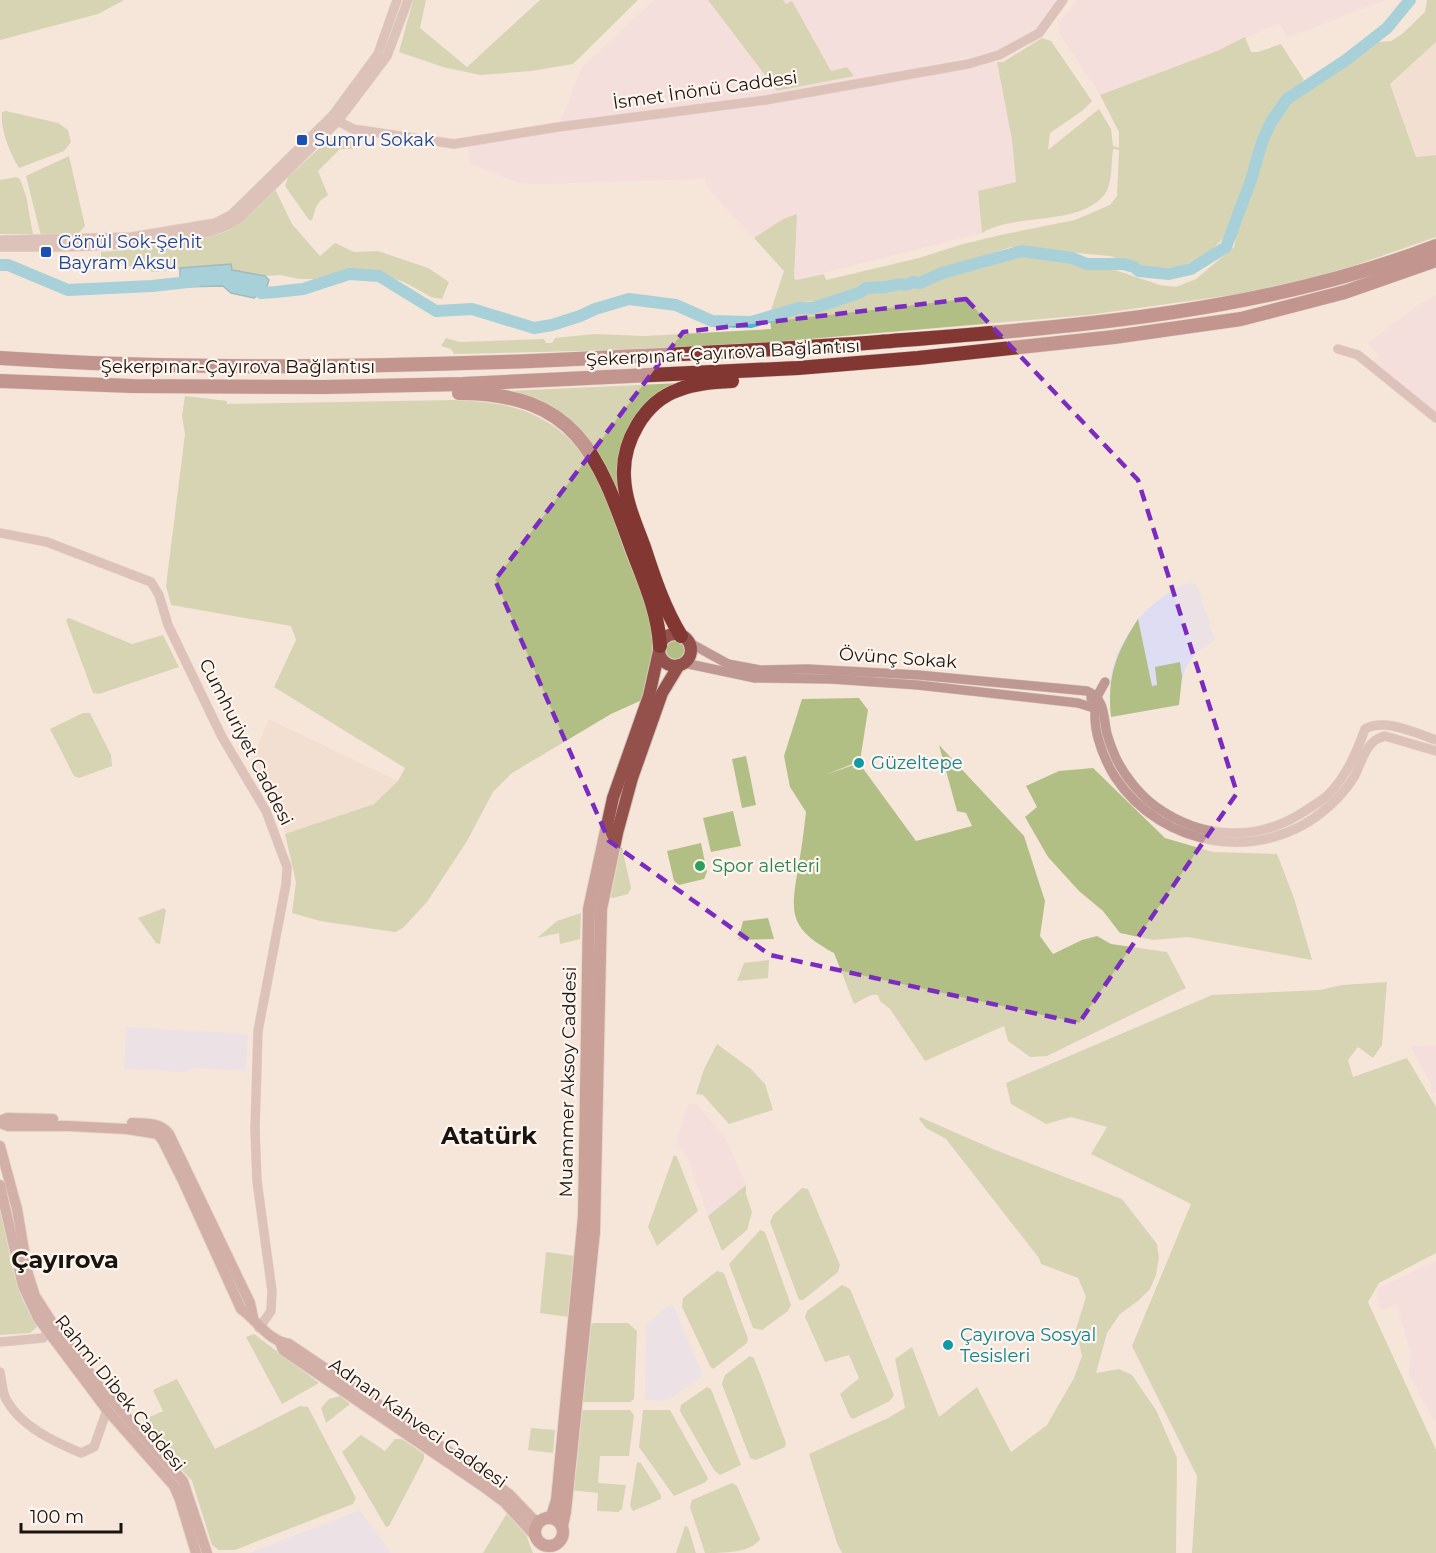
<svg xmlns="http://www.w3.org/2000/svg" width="1436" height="1553" font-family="Montserrat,sans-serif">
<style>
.built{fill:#efd8c7}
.industrial{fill:#f2d8dd}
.education{fill:#dfddf3}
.green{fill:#b2bf84}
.water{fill:#49b7d4;stroke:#3b8699;stroke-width:1.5}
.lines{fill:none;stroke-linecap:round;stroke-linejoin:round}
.river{stroke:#49b7d4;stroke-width:12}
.tertiary-casing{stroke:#d3c4ba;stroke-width:10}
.secondary-casing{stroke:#d3c4ba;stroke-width:12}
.primary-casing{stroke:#d3c4ba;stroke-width:14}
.motorway-casing{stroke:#d3c4ba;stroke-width:15}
.tertiary{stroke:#bf9793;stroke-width:9}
.secondary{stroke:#a76f69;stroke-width:10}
.primary{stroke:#94514c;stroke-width:12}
.motorway{stroke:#833733;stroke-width:14}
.marked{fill:none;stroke:#7b2cbf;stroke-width:4.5;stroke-dasharray:12 8;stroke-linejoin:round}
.transit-dot{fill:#1a4fb4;stroke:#fef5ee;stroke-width:2}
.culture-dot{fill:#0f9aa8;stroke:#fef5ee;stroke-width:2}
.leisure-dot{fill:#2e9e5b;stroke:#fef5ee;stroke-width:2}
.labels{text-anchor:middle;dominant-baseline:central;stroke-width:4.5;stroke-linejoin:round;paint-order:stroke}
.street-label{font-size:18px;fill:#191410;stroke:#fef5ee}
.transit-label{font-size:18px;fill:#164399;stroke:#fef5ee;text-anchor:start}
.culture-label{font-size:18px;fill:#0d838f;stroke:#fef5ee;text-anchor:start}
.leisure-label{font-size:18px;fill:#27864d;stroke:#fef5ee;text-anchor:start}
.district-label{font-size:24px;font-weight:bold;fill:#191410;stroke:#fef5ee}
</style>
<rect width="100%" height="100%" fill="#f6e6da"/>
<g class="built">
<path d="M1436 42V155L1416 157 1390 84Z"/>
<path d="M269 719 398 781 374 804 285 834 280 815 254 768 253 756Z"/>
</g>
<g class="industrial">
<path d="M654 0H1057L1036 28 998 51 858 80 968 64 997 62 1012 140 1016 182 978 191 982 233 796 280 794 278 797 215 783 219 754 238 710 191 704 179 540 184 519 183 470 164 468 141 558 126 582 67Z"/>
<path d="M1078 0H1385L1287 38 1280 23 1217 51 1100 95 1059 33V22Z"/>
<path d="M1436 295V412L1373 360 1378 355 1368 343 1418 305Z"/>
<path d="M1436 1045V1093L1431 1092V1084L1410 1046Z"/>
<path d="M688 1104H696L725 1137 746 1185 708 1216 688 1159 676 1142Z"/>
<path d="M1436 1261V1421L1432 1418 1409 1374 1410 1352 1397 1305 1380 1310 1376 1289Z"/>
</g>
<g class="education">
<path d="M1190 582 1197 585 1215 640 1198 651 1186 667 1180 686 1179 705 1111 717 1110 683 1112 670 1117 654 1125 639 1138 619 1150 607 1172 590Z"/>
<path d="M126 1027 248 1034 246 1071 192 1068 185 1072 124 1069Z"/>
<path d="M669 1305H673L702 1373 700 1378 673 1397 663 1401 645 1400 646 1325Z"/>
<path d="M360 1510 391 1553H249Z"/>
</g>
<g class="green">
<path d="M0 0H124L98 14 0 40Z"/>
<path d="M413 0H426L420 28 467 67 540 0H638L573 64 531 71 480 75 443 67 399 52Z"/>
<path d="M708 0H783L786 4 792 1 831 71 847 67 854 76 777 91Z"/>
<path d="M1427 0H1436V42L1390 84 1416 157 1436 155V237L1330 274 1254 292 1088 315 761 343 619 350 454 354 451 349 441 346 446 338 460 342 544 339 546 343H552L555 338 594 334 644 336 771 329 770 318 793 312 816 310 868 292 920 286 955 272 1020 254 1027 256 1070 262 1085 266 1109 268 1160 285 1176 287 1196 279 1234 247 1238 225 1263 147 1272 125 1291 100 1337 72 1379 42 1391 41 1402 34 1425 12Z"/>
<path d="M1245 37 1251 52H1258L1281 44 1304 80 1280 101 1257 142 1250 176 1231 230 1208 254 1178 268 1146 267 1110 256 1011 247 925 276 865 285 822 301 801 302 771 310 784 271 754 238 783 219 797 214 794 278 796 280 824 274 826 280 919 258 963 244 1005 234 1075 220 1110 205 1117 196 1119 150 1113 149C1111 162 1113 182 1105 194 1079 227 1017 212 982 233L978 191 1016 182 1012 140 997 62H1003L1042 38 1051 41 1092 101 1082 111 1050 133 1048 150 1099 109 1111 129 1113 146 1119 148V132L1100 95 1217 51Z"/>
<path d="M6 111 58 123 68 130 71 142 64 151 19 168C10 154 0 129 2 112Z"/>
<path d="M340 140 355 142V147L352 149H340L318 171 328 195 320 201 316 207 312 220H309L285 186 288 177 327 141Z"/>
<path d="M69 156 85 226 76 236H41L26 176Z"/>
<path d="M16 177 20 179 26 196 33 234H0V180Z"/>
<path d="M274 187 292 224 320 256 335 243 354 252 378 251 428 268 449 282 442 299 431 297 404 282 378 273H368L354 270 326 279H299L280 275 265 276 232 270 231 264 154 272 116 263 101 257V252L135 249 222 233 245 219Z"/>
<path d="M681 383 642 409 621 503 604 465 529 398 506 391Z"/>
<path d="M185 396 227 401V404L455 400C498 402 530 406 565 435 574 443 582 452 588 463 605 491 615 524 626 555 636 581 650 609 652 637 654 659 648 679 642 700L611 714 512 773 493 792 467 841 427 902 403 928 395 932 320 921 292 913 296 882 285 834 374 804 398 781 405 768 274 687 296 640 291 626 171 605 166 586 185 434 182 416Z"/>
<path d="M69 618 132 644 163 635 179 667 99 694 93 693 66 620Z"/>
<path d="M1138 619 1152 686 1157 685 1155 667 1180 662 1182 677 1179 705 1111 717C1107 676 1116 653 1138 619Z"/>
<circle cx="675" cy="650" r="9"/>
<path d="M859 698 868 710 860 761 825 775 859 763 916 841 972 826 966 813 957 811 939 745 1024 836 1045 901 1040 936 1053 954 1082 940 1097 936 1111 944 1167 952 1186 988 1047 1056 1030 1057 1008 1041 1004 1026 925 1061 890 1009 880 1001 878 995H871L854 1004 834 953C786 927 791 911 799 863 802 846 804 829 806 812L790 787 784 756 802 699Z"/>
<path d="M83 713H90L111 755 112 766 79 778 74 776 50 729Z"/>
<path d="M746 756 756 805 742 808 732 759Z"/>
<path d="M1093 768 1165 838 1213 852 1277 854 1294 898 1312 960 1188 937 1153 940 1120 933 1103 911 1079 891 1048 857 1025 817 1037 807 1026 786 1059 771Z"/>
<path d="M733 811 741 846 711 852 703 818Z"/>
<path d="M701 843 707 872 704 879 679 885 674 881 667 851Z"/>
<path d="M618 848H622L631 888 628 894 613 898 608 897Z"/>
<path d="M164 908 166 910 160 944 156 943 138 918Z"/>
<path d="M581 913 580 939 560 944 559 933 537 938 557 921Z"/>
<path d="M768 918 774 939 738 940 743 921Z"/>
<path d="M769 960 768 978 737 981 744 963Z"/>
<path d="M1387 982 1382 1045 1373 1058 1358 1047 1348 1060 1353 1077 1407 1058 1436 1107V1253L1379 1283 1368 1302 1436 1450V1553H1192L1197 1476 1132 1346 1191 1204 1091 1154 1107 1127 1071 1117 1046 1124 1011 1104 1006 1083 1212 995 1320 990 1342 985Z"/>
<path d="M717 1044 751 1069 765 1084 773 1110 729 1124 703 1095 696 1094 704 1069Z"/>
<path d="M920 1117 993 1149 1122 1199 1157 1244 1159 1258 1156 1275 1150 1289 1139 1300 1120 1314 1107 1333 1096 1373 1119 1369 1132 1375 1156 1410 1177 1458 1176 1553H842L837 1543 809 1454 888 1418 905 1408 895 1359 912 1347 939 1417 977 1387 1011 1452 1047 1425 1074 1378 1082 1356 1076 1329 1086 1297 1078 1278 1041 1264 1039 1258 946 1139 926 1128 919 1119Z"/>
<path d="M674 1155 677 1157 698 1211 657 1246 648 1227Z"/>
<path d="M746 1185V1194L752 1212 747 1230 722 1251 708 1216Z"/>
<path d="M802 1188 808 1189 840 1265 838 1272 803 1300H799L770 1222 773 1215Z"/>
<path d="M0 1205 11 1263 23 1301 38 1326 30 1333 0 1335Z"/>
<path d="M760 1230 765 1232 791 1305 788 1311 762 1330 753 1328 729 1264Z"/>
<path d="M546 1252 576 1256 569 1317 540 1313Z"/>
<path d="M717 1271 724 1273 748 1339 747 1343 713 1369 710 1366 682 1307 683 1298Z"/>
<path d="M842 1285 850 1289 894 1395 890 1401 853 1419 850 1417 840 1394 859 1378 849 1355 825 1362 805 1317 807 1311Z"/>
<path d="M593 1323H628L637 1331 634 1399 630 1402H584L581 1399 588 1328Z"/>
<path d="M254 1334 319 1383 282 1404 246 1337Z"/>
<path d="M750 1356 754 1358 786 1443 785 1447 756 1460 750 1458 722 1384 725 1375Z"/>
<path d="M177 1379 215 1449 300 1406 308 1407 356 1498 353 1504 235 1550H219L212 1545 192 1481 151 1436 143 1420 163 1411 153 1390Z"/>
<path d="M707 1387 711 1389 741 1465 720 1475 714 1470 680 1411 681 1405Z"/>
<path d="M340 1396 350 1404 326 1423 321 1408 329 1399Z"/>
<path d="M584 1410H630L634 1415 629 1456H600L598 1483 626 1485 622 1509 618 1512 597 1511 598 1493 570 1490 578 1414Z"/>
<path d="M643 1410H670L708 1478 706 1482 674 1496 639 1447Z"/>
<path d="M531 1428 555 1430 553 1453 528 1450Z"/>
<path d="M361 1435 385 1451 395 1439H402L424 1454V1459L389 1526 386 1527 342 1452Z"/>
<path d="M637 1462 641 1463 661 1495V1499L633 1511 630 1506Z"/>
<path d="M732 1483 737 1486 760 1539C751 1553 724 1553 705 1553L690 1507 692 1500Z"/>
<path d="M507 1513 526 1535 533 1553H483Z"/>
<path d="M685 1526 688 1527 696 1553H676Z"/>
</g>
<path class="water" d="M231 264 232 270 265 276 269 280 266 289 254 298 231 293 223 286 180 287V268Z"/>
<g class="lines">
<g class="river">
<path d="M0 265H8L68 290 152 286 197 281"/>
<path d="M248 283 261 293 276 292 303 289 349 274 379 276 436 311 472 309 534 328 552 325 580 316 595 309 629 299 676 305 712 321 751 322 799 308H813L859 293 866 288 886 287 899 284 906 285 913 282 920 283 942 273 1022 251 1072 258 1087 264H1123L1134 267 1139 271 1169 274 1191 269 1226 247 1251 180 1262 142 1271 122 1287 99 1346 60 1387 28 1410 0"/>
</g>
<defs>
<g id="tertiary">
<path d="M333 115 338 121 353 129 454 144 558 127 766 100 968 64 999 55 1039 33 1063 0"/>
<path d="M0 240 131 237 215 223 231 215 333 115 378 54 397 0"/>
<path d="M0 247C59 247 115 248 174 238 200 234 216 233 239 219L338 121 387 56 408 0"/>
<path d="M1338 349 1358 355 1436 418"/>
<path d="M0 533 47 542 151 582 159 595 168 625 222 737 266 811 287 867 286 884 258 1031 255 1129 257 1181 272 1291 271 1311 259 1328"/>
<path d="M688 642 728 664 760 670 808 669 918 675 1087 691C1106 699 1103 718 1107 734 1109 741 1112 749 1115 756 1123 774 1139 794 1155 806 1202 840 1259 843 1308 809 1314 805 1321 801 1327 796 1346 777 1356 754 1365 729 1386 718 1415 733 1436 740"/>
<path d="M684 663 755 678 831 679 918 685 1078 703 1094 708"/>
<path d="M1091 698 1099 693 1105 682"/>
<path d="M1098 699C1089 722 1102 756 1115 777 1162 848 1262 865 1327 808 1336 801 1348 787 1354 777 1361 764 1366 741 1382 737"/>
<path d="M1382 737 1385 736 1436 751"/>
<path d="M0 1342 43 1338 48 1332"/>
<path d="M0 1372C2 1381 2 1392 6 1399 21 1427 55 1442 81 1453L94 1447 107 1410"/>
</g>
<g id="secondary">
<path d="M0 1121 7 1118 53 1119"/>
<path d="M0 1123 8 1126H68L127 1129 158 1134 163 1141 183 1181 241 1309C258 1321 267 1340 289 1344L476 1470 509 1494 533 1519 539 1521"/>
<path d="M132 1123C146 1124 160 1122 169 1134L250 1303 253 1317"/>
<path d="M0 1146 17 1209 28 1274 35 1296 53 1324 101 1388 183 1481 207 1553"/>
<path d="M0 1185 23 1286 38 1318 107 1410 174 1486 180 1500 196 1553"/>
<path d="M280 1342 283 1350 481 1485 504 1502 535 1536"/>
</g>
<g id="primary">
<circle cx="675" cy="650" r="16"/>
<circle cx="549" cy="1532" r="14"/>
<path d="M547 1518 552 1516 557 1500 584 1216 589 909 613 798 649 696 659 651"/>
<path d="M562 1526 565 1512 594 1232 601 909 617 833 632 778 662 693 679 665"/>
</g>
<g id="motorway">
<path d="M0 358C176 370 354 367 531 361 647 356 763 351 879 342 1066 327 1260 314 1436 246"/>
<path d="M0 381 132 386 325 387 463 384 798 368 918 358 1114 337 1241 319 1345 292 1436 260"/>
<path d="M459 393C575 393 598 453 632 549 644 581 658 611 660 646"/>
<path d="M681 636C664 608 654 578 644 547 636 525 625 502 624 477 622 442 644 402 678 390 695 383 714 382 732 381"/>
</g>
</defs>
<use href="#tertiary" class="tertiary-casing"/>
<use href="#secondary" class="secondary-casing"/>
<use href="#primary" class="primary-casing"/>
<use href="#motorway" class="motorway-casing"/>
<use href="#tertiary" class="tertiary"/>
<use href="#secondary" class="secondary"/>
<use href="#primary" class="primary"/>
<use href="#motorway" class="motorway"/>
</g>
<path d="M0 0H1436V1553H0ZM966 299 1138 480 1237 793 1079 1023 770 955 609 841 495 580 683 332Z" fill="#f6e6da" fill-opacity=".55" fill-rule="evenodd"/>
<path class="marked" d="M966 299 1138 480 1237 793 1079 1023 770 955 609 841 495 580 683 332Z"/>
<g class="transit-dot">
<rect x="296" y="134" width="12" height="12" rx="3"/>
<rect x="40" y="246" width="12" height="12" rx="3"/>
</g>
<g class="culture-dot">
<circle cx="859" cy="763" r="6"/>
<circle cx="948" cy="1345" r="6"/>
</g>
<circle class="leisure-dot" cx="700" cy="866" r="6"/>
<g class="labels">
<g class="street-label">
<text transform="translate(705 90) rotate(-8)">İsmet İnönü Caddesi</text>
<text transform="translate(723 353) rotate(-3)">Şekerpınar-Çayırova Bağlantısı</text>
<text x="238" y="367">Şekerpınar-Çayırova Bağlantısı</text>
<text transform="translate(898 658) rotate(4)">Övünç Sokak</text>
<text transform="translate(246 742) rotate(63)">Cumhuriyet Caddesi</text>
<text transform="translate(568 1082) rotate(-89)">Muammer Aksoy Caddesi</text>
<text transform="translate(120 1393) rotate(51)">Rahmi Dibek Caddesi</text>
<text transform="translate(418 1423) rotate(35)">Adnan Kahveci Caddesi</text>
</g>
<g class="transit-label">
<text x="314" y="140">Sumru Sokak</text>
<text x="58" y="242">Gönül Sok-Şehit<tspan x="58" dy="21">Bayram Aksu</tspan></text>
</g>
<g class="culture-label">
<text x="871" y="763">Güzeltepe</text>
<text x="960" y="1335">Çayırova Sosyal<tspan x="960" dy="21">Tesisleri</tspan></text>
</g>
<g class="leisure-label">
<text x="712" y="866">Spor aletleri</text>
</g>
<g class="district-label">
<text x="489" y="1135">Atatürk</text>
<text x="65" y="1259">Çayırova</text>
</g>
</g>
<path d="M21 1523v9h100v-9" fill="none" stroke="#191410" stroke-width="3"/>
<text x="30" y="1523" font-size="18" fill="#191410" stroke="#fef5ee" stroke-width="4.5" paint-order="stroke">100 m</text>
</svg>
